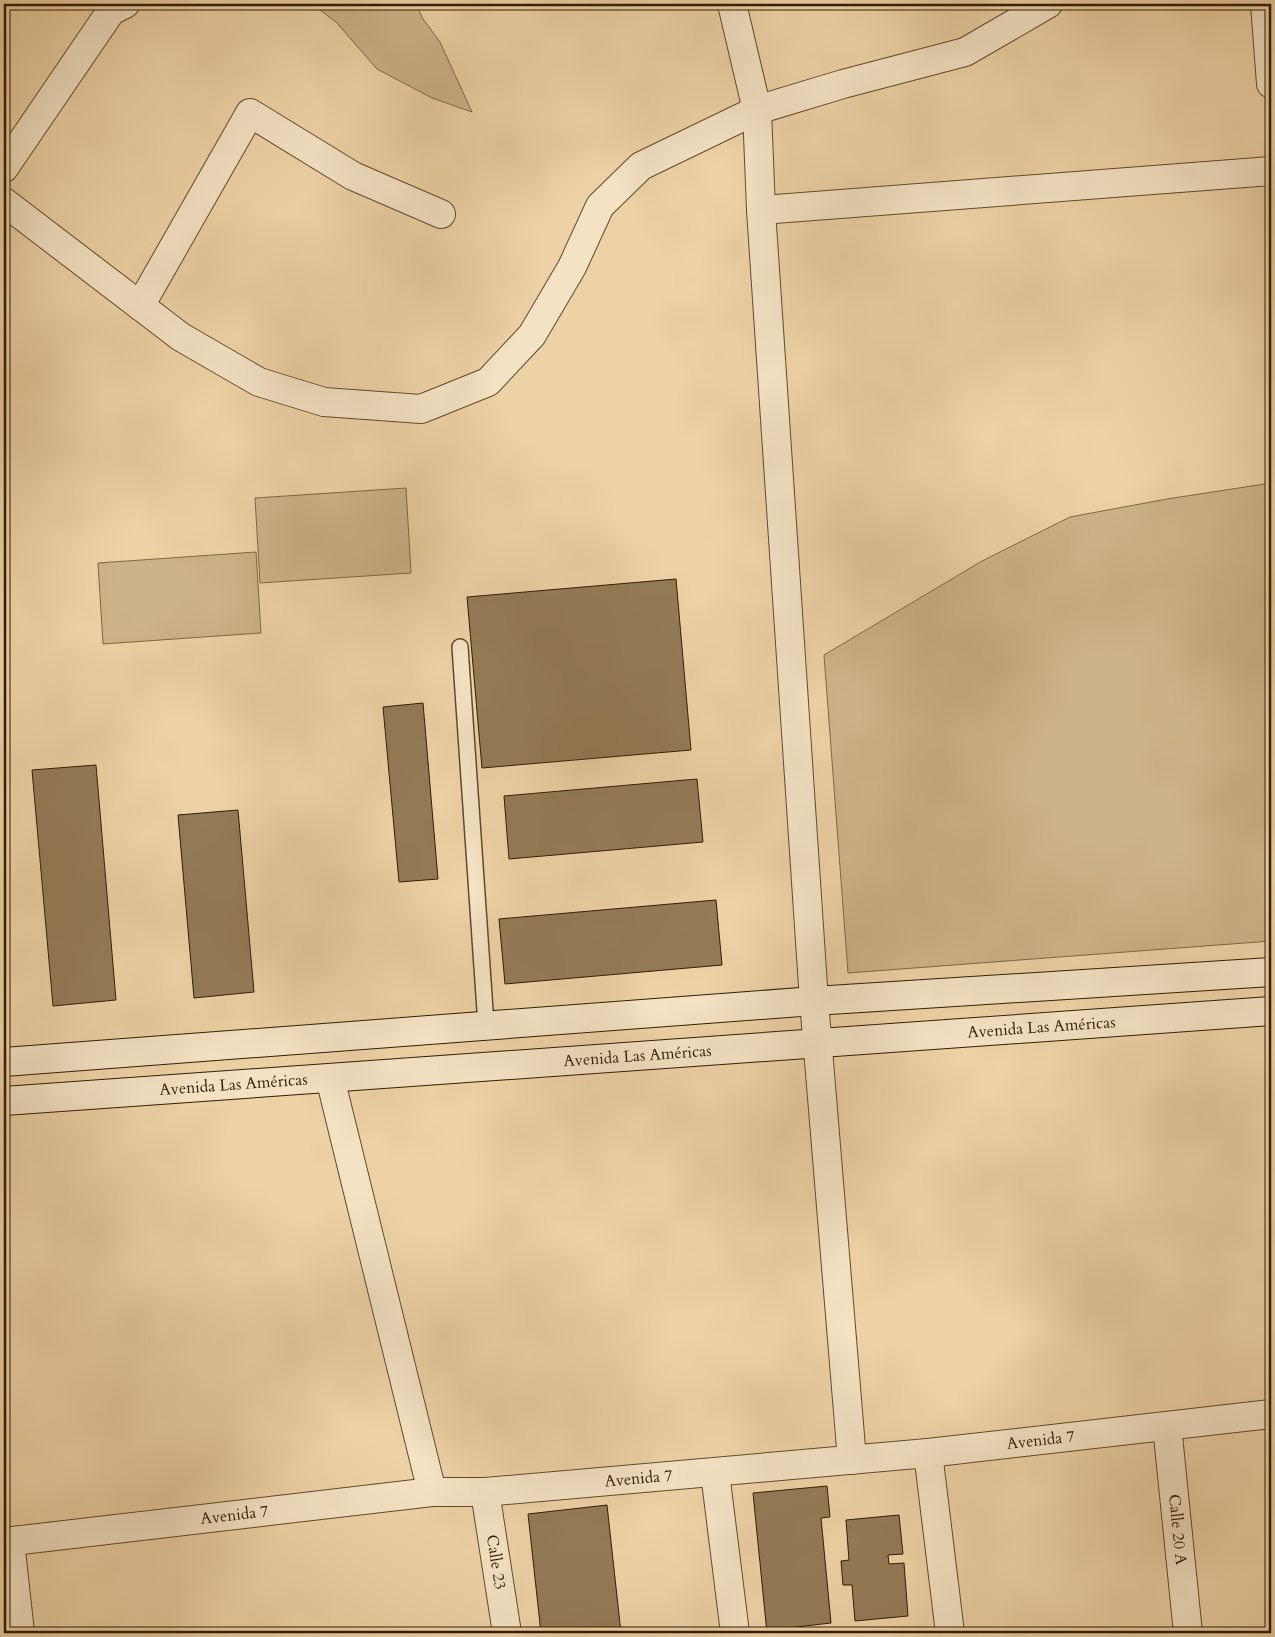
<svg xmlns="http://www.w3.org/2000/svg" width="1275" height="1637" font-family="Cardo,serif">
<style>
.green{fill:#cdb389;stroke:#7f6846}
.building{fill:#937b57;stroke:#311d02}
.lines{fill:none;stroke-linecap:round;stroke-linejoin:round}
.lane-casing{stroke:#604a2b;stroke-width:18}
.street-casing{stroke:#604a2b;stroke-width:30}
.secondary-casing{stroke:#311d02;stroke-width:30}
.lane{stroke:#f3e2c4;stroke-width:15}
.street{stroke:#f3e2c4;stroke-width:28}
.secondary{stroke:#f3e2c4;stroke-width:28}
.labels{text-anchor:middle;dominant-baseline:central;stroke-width:4;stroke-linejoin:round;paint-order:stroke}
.street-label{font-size:16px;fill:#311d02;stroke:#f3e2c4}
</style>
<rect width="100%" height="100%" fill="#edd2a5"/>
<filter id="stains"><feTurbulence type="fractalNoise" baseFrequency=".004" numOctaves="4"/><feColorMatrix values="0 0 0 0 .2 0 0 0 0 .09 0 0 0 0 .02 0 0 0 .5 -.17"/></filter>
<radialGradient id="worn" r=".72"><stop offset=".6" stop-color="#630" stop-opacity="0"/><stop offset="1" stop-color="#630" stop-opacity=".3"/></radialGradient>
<g class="green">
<path d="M312 4H416L423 19 440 42 472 112 432 98 377 69 336 22Z"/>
<path d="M1271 483V941L848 973 824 655 982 561 1070 517 1167 499Z"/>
<path d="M406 488 411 573 260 583 255 498Z"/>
<path d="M256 552 261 633 103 644 98 563Z"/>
</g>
<g class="building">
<path d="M676 579 691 750 482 768 467 597Z"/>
<path d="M423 703 438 879 399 882 383 707Z"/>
<path d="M96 765 116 1000 53 1006 32 770Z"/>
<path d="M697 779 703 842 509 859 504 796Z"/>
<path d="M238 810 254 992 194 998 178 815Z"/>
<path d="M716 900 722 965 505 984 499 919Z"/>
<path d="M827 1486 830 1517 821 1518 831 1623 796 1627V1633H767L753 1493Z"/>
<path d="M607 1505 621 1633H541L528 1514Z"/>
<path d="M899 1515 903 1554 888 1555 889 1564 904 1563 908 1616 855 1621 852 1585H843L841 1561 849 1560 846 1520Z"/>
</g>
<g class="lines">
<defs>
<path id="lane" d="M460 647 486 1025"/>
<g id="street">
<path d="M732 4 757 110 761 210 814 1001 852 1460"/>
<path d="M1265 4 1271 84"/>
<path d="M4 168 111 11 125 4"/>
<path d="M4 202 181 337 259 382 324 402 421 409 488 382 532 335 572 267 600 206 641 166 757 110 843 84 965 52 1048 4"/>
<path d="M761 210 1271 171"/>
<path d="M140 306 250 113 353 176 441 214"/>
<path d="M330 1078 432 1492"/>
<path id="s1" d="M1167 1426 1188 1633"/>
<path d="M928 1453 950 1633"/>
<path d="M715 1473 735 1633"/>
<path id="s2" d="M485 1492 507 1633"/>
<path d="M10 1541 20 1633"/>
<path id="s3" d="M4 1542 432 1492H485L928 1453 1271 1414"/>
</g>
<g id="secondary">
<path d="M4 1062 814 1001 1271 972"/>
<path id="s4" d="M4 1101 1271 1011"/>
</g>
</defs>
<use href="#lane" class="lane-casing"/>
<use href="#street" class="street-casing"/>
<use href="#secondary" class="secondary-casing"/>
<use href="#lane" class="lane"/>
<use href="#street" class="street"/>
<use href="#secondary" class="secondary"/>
</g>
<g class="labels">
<g class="street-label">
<text stroke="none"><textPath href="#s4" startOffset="1040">Avenida Las Américas</textPath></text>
<text stroke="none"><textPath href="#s4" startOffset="635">Avenida Las Américas</textPath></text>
<text stroke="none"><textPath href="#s4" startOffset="230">Avenida Las Américas</textPath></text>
<text stroke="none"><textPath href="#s3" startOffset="1042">Avenida 7</textPath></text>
<text stroke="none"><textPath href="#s3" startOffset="638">Avenida 7</textPath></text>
<text stroke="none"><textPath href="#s3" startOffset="232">Avenida 7</textPath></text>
<text stroke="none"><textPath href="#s1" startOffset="104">Calle 20 A</textPath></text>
<text stroke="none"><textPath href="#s2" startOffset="71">Calle 23</textPath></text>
</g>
</g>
<rect width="1275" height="1637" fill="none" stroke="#edd2a5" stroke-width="20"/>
<rect x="5" y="5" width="1265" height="1627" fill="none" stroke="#311d02" stroke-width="2.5"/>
<rect x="10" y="10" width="1255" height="1617" fill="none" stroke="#311d02"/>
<rect width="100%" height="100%" filter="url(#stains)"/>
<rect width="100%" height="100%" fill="url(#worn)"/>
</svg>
